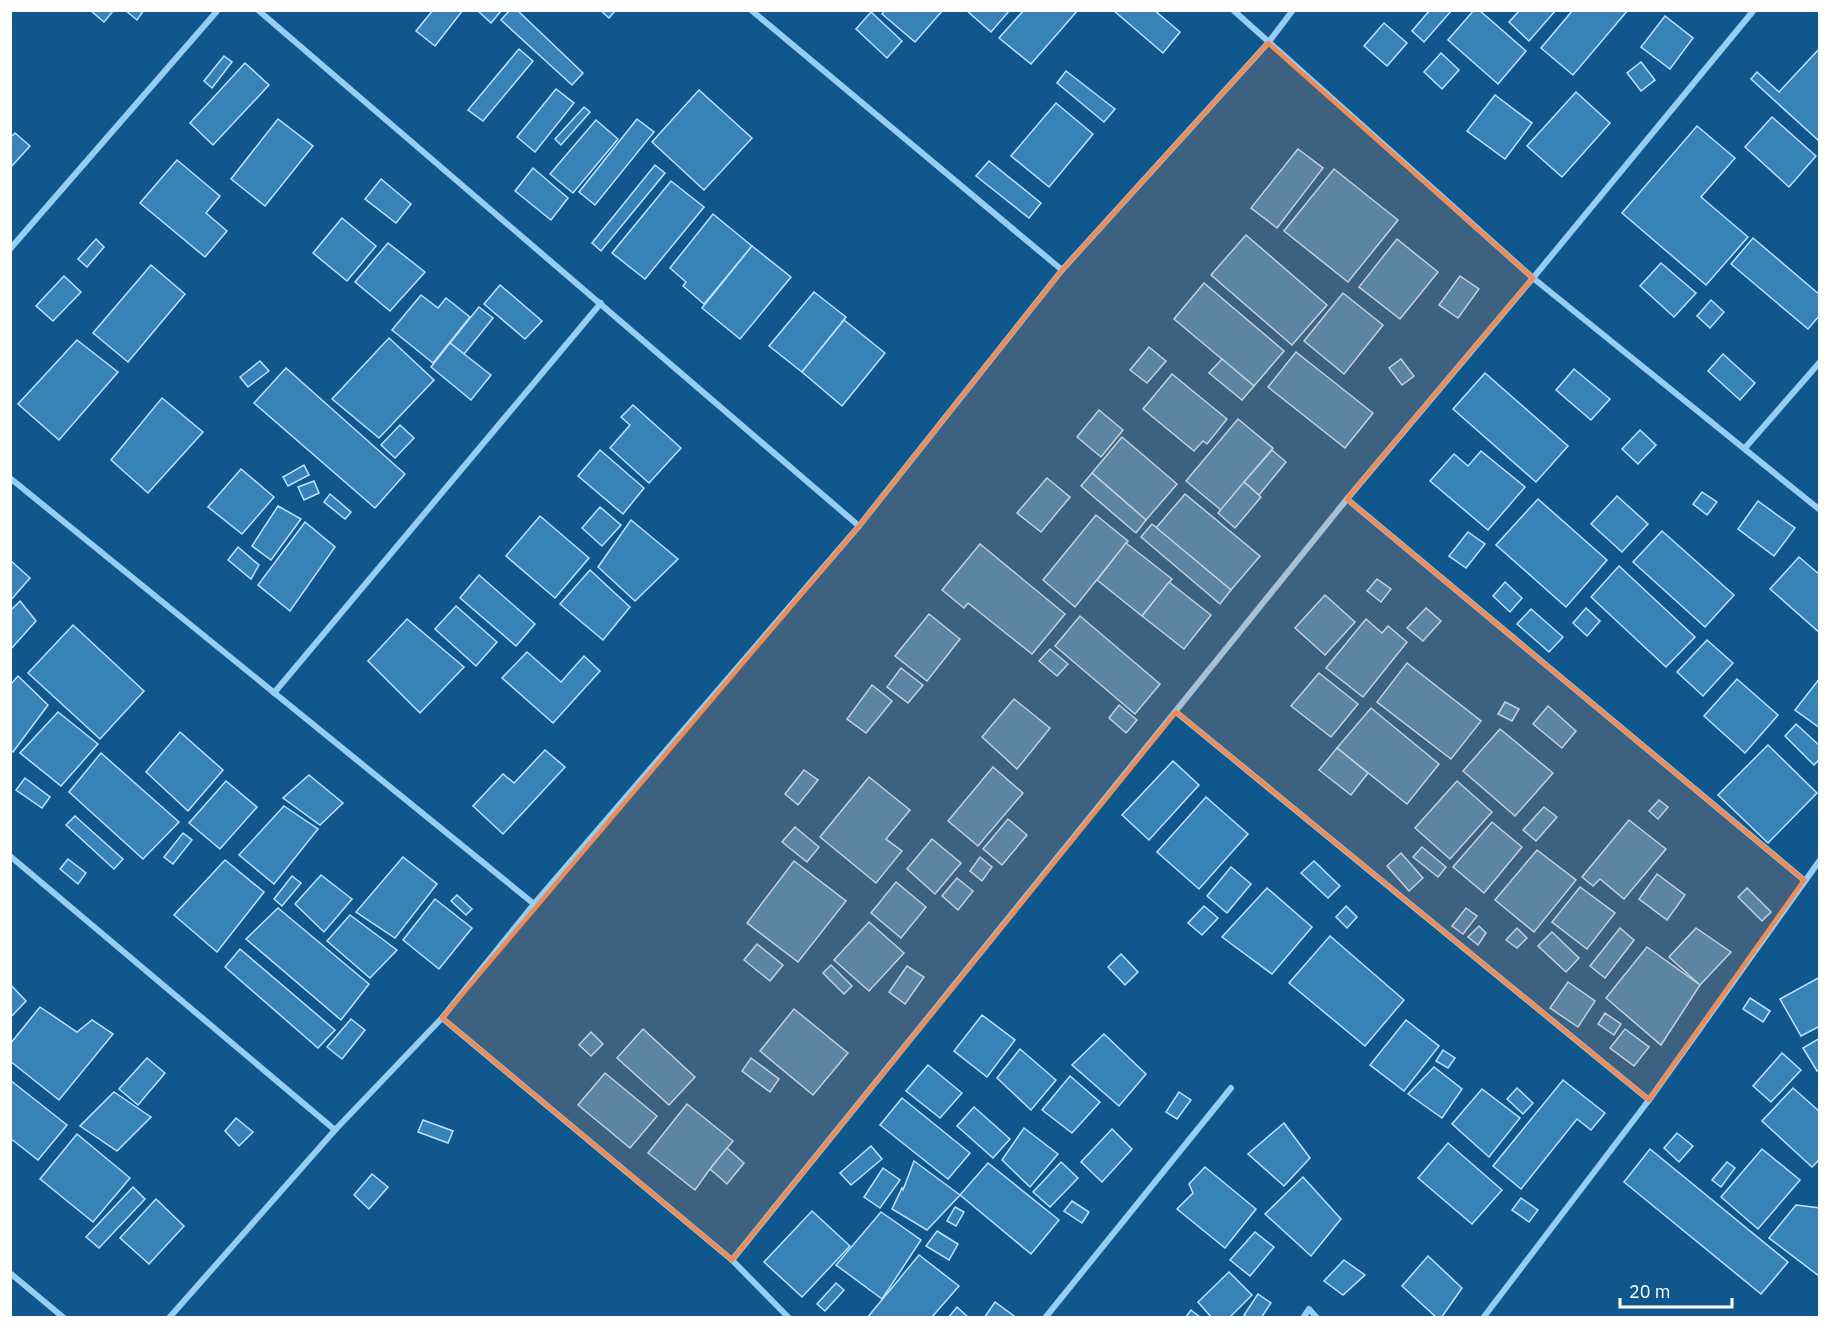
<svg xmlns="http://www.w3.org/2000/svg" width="1830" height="1328" font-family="'IBM Plex Sans',sans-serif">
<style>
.building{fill:#3782b7;stroke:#bde3fe;stroke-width:1.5}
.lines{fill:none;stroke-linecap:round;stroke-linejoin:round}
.street{stroke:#96cdf3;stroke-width:6}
.marked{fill:#ef8b55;fill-opacity:0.2;stroke:#ef8b55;stroke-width:4.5;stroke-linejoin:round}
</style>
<rect width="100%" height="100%" fill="#0f578d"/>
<g class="building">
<path d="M90 10H114L104 22Z"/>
<path d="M125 10H144L137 20Z"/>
<path d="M433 10H463L435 46 416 31Z"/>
<path d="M477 10H502L491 23Z"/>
<path d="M510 10H517L583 73 572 85 501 20Z"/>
<path d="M600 10H616L609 18Z"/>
<path d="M885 10H943L915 42 882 14Z"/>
<path d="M966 10H1010L991 32Z"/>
<path d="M1024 10H1078L1031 64 999 38Z"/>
<path d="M1113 10H1154L1180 32 1163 53Z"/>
<path d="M1430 10H1452L1424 42 1412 31Z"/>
<path d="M1474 10H1479L1526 51 1498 84 1448 40Z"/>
<path d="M1520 10H1556L1529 41 1509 22Z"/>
<path d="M1573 10H1628L1573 75 1541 48Z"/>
<path d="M871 12 902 41 887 58 856 29Z"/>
<path d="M1665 16 1693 38 1670 69 1641 47Z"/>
<path d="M1384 23 1407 43 1387 66 1364 46Z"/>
<path d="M1820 48V140L1819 141 1751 79 1757 72 1779 92Z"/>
<path d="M519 49 533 61 483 121 468 110Z"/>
<path d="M1441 53 1459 70 1442 89 1424 72Z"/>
<path d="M224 56 232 62 212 88 204 81Z"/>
<path d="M1641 62 1655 80 1641 91 1627 73Z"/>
<path d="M245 63 269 85 213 145 190 123Z"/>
<path d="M1066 71 1115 109 1104 122 1057 83Z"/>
<path d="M556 89 574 103 535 152 517 137Z"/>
<path d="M699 90 752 138 704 190 652 142Z"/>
<path d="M1576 92 1610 123 1562 177 1527 146Z"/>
<path d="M1495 95 1532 123 1505 159 1467 131Z"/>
<path d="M1056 103 1093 134 1049 187 1011 156Z"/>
<path d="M584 107 590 112 561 145 555 139Z"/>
<path d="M1772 117 1816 156 1789 187 1745 147Z"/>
<path d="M278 119 313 146 265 206 231 179Z"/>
<path d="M637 119 654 132 595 205 579 192Z"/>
<path d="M596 120 618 139 573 193 550 174Z"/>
<path d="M1697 126 1735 158 1701 197 1748 237 1706 285 1622 213Z"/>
<path d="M15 133 30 146 10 168V138Z"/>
<path d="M1298 149 1323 168 1277 228 1251 208Z"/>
<path d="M177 160 220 196 206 213 227 231 205 257 140 203Z"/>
<path d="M989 161 1041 203 1029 218 976 176Z"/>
<path d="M655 165 665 173 601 251 592 243Z"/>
<path d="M533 168 568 198 551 220 515 191Z"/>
<path d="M1334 169 1398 220 1348 282 1284 231Z"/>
<path d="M381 179 411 204 396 223 365 199Z"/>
<path d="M671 181 704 207 645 279 612 253Z"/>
<path d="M713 214 752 246 704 304 683 286 686 282 670 268Z"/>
<path d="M342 218 376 246 347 281 313 253Z"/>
<path d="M1246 235 1327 305 1292 345 1211 275Z"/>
<path d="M1753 238 1820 295V315L1808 329 1731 264Z"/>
<path d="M96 239 104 247 87 267 78 259Z"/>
<path d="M1397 239 1438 272 1400 319 1359 287Z"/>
<path d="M388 243 425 272 390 311 355 282Z"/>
<path d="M752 246 791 277 740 339 702 308Z"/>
<path d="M1661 263 1696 293 1674 317 1640 286Z"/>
<path d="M151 265 185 294 128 362 93 333Z"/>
<path d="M64 276 81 292 53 321 36 306Z"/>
<path d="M1460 276 1479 289 1458 318 1439 305Z"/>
<path d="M1204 283 1284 351 1254 386 1174 319Z"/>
<path d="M500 285 542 321 525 339 484 304Z"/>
<path d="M814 292 846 317 802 372 769 346Z"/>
<path d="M1343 293 1383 325 1344 374 1304 341Z"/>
<path d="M421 295 438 308 446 298 470 317 433 363 392 330Z"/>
<path d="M1711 300 1724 312 1710 328 1697 316Z"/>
<path d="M479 307 493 318 464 354 450 343Z"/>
<path d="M844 320 885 353 842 406 802 372Z"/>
<path d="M389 338 434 380 379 438 332 399Z"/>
<path d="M77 340 118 372 59 440 18 404Z"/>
<path d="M450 343 491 375 471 400 431 367Z"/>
<path d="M1149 347 1166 361 1147 383 1130 370Z"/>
<path d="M1296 352 1373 413 1345 448 1268 387Z"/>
<path d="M1723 354 1755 383 1740 400 1708 371Z"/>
<path d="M1222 359 1254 386 1242 400 1209 373Z"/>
<path d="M1401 359 1414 376 1402 385 1389 368Z"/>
<path d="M260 361 269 371 248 387 240 377Z"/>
<path d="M286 368 405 474 375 508 254 403Z"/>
<path d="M1574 369 1610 399 1591 420 1556 390Z"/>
<path d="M1485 373 1568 446 1536 482 1453 409Z"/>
<path d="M1172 374 1227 419 1207 444 1203 441 1194 451 1143 409Z"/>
<path d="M162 398 203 432 148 493 111 460Z"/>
<path d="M633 405 681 448 649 483 610 448 630 425 621 417Z"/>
<path d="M1099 410 1123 430 1101 457 1077 437Z"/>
<path d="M1238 419 1273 448 1221 510 1186 481Z"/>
<path d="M400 425 414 438 395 458 381 445Z"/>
<path d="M1640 430 1656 445 1638 464 1622 449Z"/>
<path d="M1122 437 1177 484 1146 520 1092 473Z"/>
<path d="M600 450 644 488 623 514 578 476Z"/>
<path d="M1272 450 1286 462 1259 495 1244 482Z"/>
<path d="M1481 451 1525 487 1488 530 1430 481 1454 454 1468 466Z"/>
<path d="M304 465 309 475 288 486 283 477Z"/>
<path d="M241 469 274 497 242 534 208 507Z"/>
<path d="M1092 473 1146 520 1136 533 1081 486Z"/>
<path d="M1047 478 1070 497 1041 532 1017 513Z"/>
<path d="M314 481 319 493 304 500 298 487Z"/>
<path d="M1244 482 1261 497 1235 528 1218 513Z"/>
<path d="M1702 492 1717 502 1707 515 1693 504Z"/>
<path d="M330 494 351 512 345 519 324 502Z"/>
<path d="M1185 494 1260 556 1231 590 1156 528Z"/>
<path d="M1617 496 1648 524 1622 552 1591 524Z"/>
<path d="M1538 499 1607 560 1566 607 1496 545Z"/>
<path d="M1758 501 1795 528 1774 556 1738 529Z"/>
<path d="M278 506 301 519 271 560 252 546Z"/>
<path d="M600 507 621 525 602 546 582 528Z"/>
<path d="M1096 515 1128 541 1075 607 1043 580Z"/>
<path d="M540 516 589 558 555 598 506 556Z"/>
<path d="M631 520 678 559 635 601 598 567Z"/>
<path d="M305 522 335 547 290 611 258 585Z"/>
<path d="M1152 524 1231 590 1220 604 1141 537Z"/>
<path d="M1662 531 1734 595 1705 627 1633 562Z"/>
<path d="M1468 532 1485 544 1466 568 1449 556Z"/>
<path d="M1126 543 1172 579 1142 616 1097 580Z"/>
<path d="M980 544 1065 614 1032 654 968 603 964 608 942 590Z"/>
<path d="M238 547 259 565 251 579 228 560Z"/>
<path d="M1799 557 1820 575V633L1770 589Z"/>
<path d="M10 560 30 578 10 601Z"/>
<path d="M1619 566 1695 637 1666 667 1591 597Z"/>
<path d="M590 570 630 607 603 640 560 604Z"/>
<path d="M479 575 535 624 516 646 460 598Z"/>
<path d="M1377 579 1391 589 1381 602 1367 591Z"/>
<path d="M1169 582 1211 615 1184 649 1142 616Z"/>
<path d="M1505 582 1522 598 1510 612 1493 596Z"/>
<path d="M1325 595 1355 622 1325 655 1295 628Z"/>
<path d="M20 601 36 621 10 650V611Z"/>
<path d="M456 606 497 642 476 666 435 629Z"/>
<path d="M1426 608 1441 621 1423 641 1407 628Z"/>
<path d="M1586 608 1600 621 1587 636 1573 623Z"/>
<path d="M1531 609 1563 637 1549 652 1517 624Z"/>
<path d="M929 614 960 639 927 681 895 656Z"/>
<path d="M1080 616 1160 684 1135 714 1055 646Z"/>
<path d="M407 619 464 667 420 713 368 661Z"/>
<path d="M1366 619 1382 633 1388 626 1407 642 1363 697 1326 668Z"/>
<path d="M73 625 144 691 100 739 28 673Z"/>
<path d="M1707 640 1733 663 1703 696 1677 672Z"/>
<path d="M1050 649 1068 664 1057 676 1039 661Z"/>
<path d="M527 652 561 682 584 656 600 671 553 723 502 678Z"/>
<path d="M1407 663 1481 721 1451 759 1377 702Z"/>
<path d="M901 668 923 685 908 703 887 687Z"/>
<path d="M1319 673 1358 704 1331 737 1291 706Z"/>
<path d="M18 676 48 705 13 752 10 750V685Z"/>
<path d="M1820 678V728L1795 710Z"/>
<path d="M1737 679 1778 715 1745 753 1704 716Z"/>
<path d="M872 685 892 701 866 733 847 719Z"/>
<path d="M1014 699 1050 728 1017 769 982 737Z"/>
<path d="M1505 702 1519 709 1512 721 1498 714Z"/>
<path d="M1119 705 1137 720 1126 733 1109 718Z"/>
<path d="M1548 706 1576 731 1562 748 1533 724Z"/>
<path d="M1371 708 1439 764 1407 804 1337 748Z"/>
<path d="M58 712 98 744 61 786 20 753Z"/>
<path d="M1796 724 1820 746V759L1814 765 1785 736Z"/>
<path d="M1500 729 1553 773 1515 816 1463 771Z"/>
<path d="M180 732 223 770 188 811 146 772Z"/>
<path d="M1768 745 1817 793 1768 843 1718 795Z"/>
<path d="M1337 748 1368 773 1351 795 1319 770Z"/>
<path d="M545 750 565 767 503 834 473 806 503 774 514 783Z"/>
<path d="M101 753 179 822 143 859 69 792Z"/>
<path d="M1173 761 1199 785 1149 840 1122 815Z"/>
<path d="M993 767 1023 793 978 846 948 821Z"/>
<path d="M804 770 818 780 798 805 785 794Z"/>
<path d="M309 775 343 803 320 825 283 798Z"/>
<path d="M869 777 910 810 886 839 902 851 876 883 820 837Z"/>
<path d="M25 778 50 797 42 808 16 790Z"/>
<path d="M226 781 257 807 220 849 189 823Z"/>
<path d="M1457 781 1492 812 1450 859 1415 828Z"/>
<path d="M1206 797 1248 834 1199 889 1157 852Z"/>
<path d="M1659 800 1668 807 1658 819 1649 811Z"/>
<path d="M284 806 318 829 274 884 239 855Z"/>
<path d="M1544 807 1557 817 1536 841 1523 830Z"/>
<path d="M75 816 123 859 114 869 66 825Z"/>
<path d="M1008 819 1027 835 1002 865 983 849Z"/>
<path d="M1629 820 1666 849 1624 899 1600 879 1593 886 1582 877Z"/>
<path d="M1492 822 1522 847 1484 893 1453 867Z"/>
<path d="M795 827 819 847 807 862 782 842Z"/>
<path d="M183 833 192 840 173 864 164 857Z"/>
<path d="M932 839 961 863 935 894 907 869Z"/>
<path d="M1422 847 1446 867 1438 877 1413 857Z"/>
<path d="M1537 850 1576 880 1534 932 1495 900Z"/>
<path d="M1401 853 1423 878 1409 891 1387 866Z"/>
<path d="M403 857 437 884 395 938 356 912Z"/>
<path d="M980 857 992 867 982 881 970 871Z"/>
<path d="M68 859 86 873 78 884 60 869Z"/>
<path d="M225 860 264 892 217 952 174 915Z"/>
<path d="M794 861 846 901 798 962 747 923Z"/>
<path d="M1314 861 1340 886 1328 898 1301 873Z"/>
<path d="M1231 867 1251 884 1227 913 1207 896Z"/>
<path d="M1657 874 1685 895 1667 920 1639 899Z"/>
<path d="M321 875 352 899 324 932 295 904Z"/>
<path d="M292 876 301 883 282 906 274 899Z"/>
<path d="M957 878 973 891 958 910 942 896Z"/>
<path d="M896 882 926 907 901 938 871 913Z"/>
<path d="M1580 887 1615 913 1587 949 1552 922Z"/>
<path d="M1267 888 1312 927 1272 974 1222 937Z"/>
<path d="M1747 888 1771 912 1762 921 1738 897Z"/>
<path d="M457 895 472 909 466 915 451 901Z"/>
<path d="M435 899 472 928 439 969 403 940Z"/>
<path d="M1204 906 1218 918 1202 935 1188 923Z"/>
<path d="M1346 906 1357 917 1347 928 1336 917Z"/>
<path d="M278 908 369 984 341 1020 246 939Z"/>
<path d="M1466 908 1477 916 1463 934 1452 926Z"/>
<path d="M350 915 397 950 370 978 327 941Z"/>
<path d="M869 922 904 953 869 991 834 960Z"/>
<path d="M1479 926 1486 933 1478 945 1468 937Z"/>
<path d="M1517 928 1527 938 1517 948 1506 940Z"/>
<path d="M1620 928 1634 940 1605 978 1590 966Z"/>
<path d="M1696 928 1731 952 1700 985 1669 957Z"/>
<path d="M1552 932 1579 958 1566 972 1538 946Z"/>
<path d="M1330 936 1404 1000 1365 1046 1289 983Z"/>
<path d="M757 944 783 965 770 981 744 960Z"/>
<path d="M1647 947 1700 985 1661 1045 1606 998Z"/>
<path d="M240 949 335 1030 318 1048 225 967Z"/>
<path d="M1121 954 1138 972 1125 985 1108 967Z"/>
<path d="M831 965 852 986 844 994 823 973Z"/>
<path d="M907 966 924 977 905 1004 889 992Z"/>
<path d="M1820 977V1026L1801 1036 1780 999Z"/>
<path d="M1568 982 1595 1001 1578 1027 1550 1008Z"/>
<path d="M10 984 26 1001 10 1018Z"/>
<path d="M1750 998 1770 1011 1763 1022 1743 1009Z"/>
<path d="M40 1007 77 1032 92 1020 113 1034 59 1100 10 1061V1044Z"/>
<path d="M794 1009 848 1053 813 1095 760 1051Z"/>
<path d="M1605 1013 1621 1024 1614 1035 1598 1024Z"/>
<path d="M982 1015 1015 1040 987 1077 954 1051Z"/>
<path d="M351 1019 365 1030 342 1059 327 1047Z"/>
<path d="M1406 1020 1439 1046 1404 1091 1370 1065Z"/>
<path d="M643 1029 695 1077 669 1105 617 1058Z"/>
<path d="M1625 1029 1649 1047 1634 1066 1610 1048Z"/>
<path d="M591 1032 603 1044 591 1056 579 1045Z"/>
<path d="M1104 1034 1146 1074 1119 1106 1072 1065Z"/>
<path d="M1820 1038V1069L1817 1071 1803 1048Z"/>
<path d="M1020 1049 1056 1080 1031 1110 997 1078Z"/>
<path d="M1443 1050 1455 1058 1448 1068 1436 1061Z"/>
<path d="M1782 1053 1801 1070 1771 1102 1753 1086Z"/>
<path d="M147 1058 165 1073 138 1105 119 1089Z"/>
<path d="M751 1058 779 1079 770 1092 742 1071Z"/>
<path d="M928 1065 962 1093 940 1118 906 1091Z"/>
<path d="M1434 1067 1462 1089 1442 1118 1408 1094Z"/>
<path d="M605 1073 657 1116 630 1148 578 1105Z"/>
<path d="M1070 1076 1100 1102 1072 1133 1042 1110Z"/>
<path d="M10 1080 67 1125 38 1160 10 1138Z"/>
<path d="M1563 1080 1605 1113 1591 1130 1577 1119 1521 1189 1493 1166Z"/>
<path d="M1517 1088 1533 1103 1523 1114 1507 1099Z"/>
<path d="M1793 1088 1820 1112V1159L1812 1167 1762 1121Z"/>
<path d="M1482 1089 1520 1118 1489 1157 1452 1124Z"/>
<path d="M114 1092 151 1117 117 1151 80 1126Z"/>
<path d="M1179 1092 1191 1100 1177 1119 1166 1112Z"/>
<path d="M902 1098 970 1153 948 1179 880 1125Z"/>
<path d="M687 1104 733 1141 710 1169 695 1190 648 1153Z"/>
<path d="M974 1107 1010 1139 993 1158 957 1126Z"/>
<path d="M236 1118 253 1132 239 1146 225 1131Z"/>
<path d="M423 1120 453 1131 448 1143 418 1132Z"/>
<path d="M1284 1123 1310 1158 1284 1186 1248 1154Z"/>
<path d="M1024 1128 1058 1154 1030 1187 1002 1160Z"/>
<path d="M1112 1129 1132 1149 1102 1182 1081 1162Z"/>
<path d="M1677 1133 1693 1146 1679 1162 1664 1148Z"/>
<path d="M77 1134 130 1178 93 1222 40 1179Z"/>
<path d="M1448 1143 1502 1190 1472 1224 1418 1178Z"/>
<path d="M871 1146 882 1159 851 1185 840 1173Z"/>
<path d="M727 1148 744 1163 727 1184 710 1169Z"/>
<path d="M1650 1149 1788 1262 1761 1294 1624 1182Z"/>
<path d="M1762 1149 1800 1180 1758 1229 1721 1197Z"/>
<path d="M914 1161 960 1195 927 1230 892 1209 902 1188 903 1190Z"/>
<path d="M1061 1162 1078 1178 1050 1207 1033 1192Z"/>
<path d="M1727 1162 1735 1168 1721 1187 1712 1180Z"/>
<path d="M988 1163 1059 1220 1031 1254 960 1195Z"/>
<path d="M1205 1167 1256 1209 1225 1248 1177 1209 1193 1193 1189 1184Z"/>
<path d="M883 1168 900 1180 880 1208 864 1197Z"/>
<path d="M372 1174 388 1187 369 1209 354 1195Z"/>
<path d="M1303 1177 1341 1219 1311 1256 1265 1214Z"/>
<path d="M133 1187 145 1199 99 1248 86 1237Z"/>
<path d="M1521 1198 1538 1210 1529 1222 1512 1210Z"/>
<path d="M156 1199 184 1226 149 1264 120 1238Z"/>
<path d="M1072 1201 1089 1212 1082 1223 1064 1211Z"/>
<path d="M1796 1205 1820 1208 1819 1276 1769 1238Z"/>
<path d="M955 1207 964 1212 956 1226 947 1221Z"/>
<path d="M812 1211 850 1246 802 1297 764 1262Z"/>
<path d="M881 1212 921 1240 882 1299 836 1265Z"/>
<path d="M937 1231 958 1244 949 1260 926 1246Z"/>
<path d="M1255 1232 1274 1247 1250 1276 1230 1260Z"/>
<path d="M919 1255 959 1286 931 1318H867Z"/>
<path d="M1428 1256 1462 1288 1441 1318H1437L1402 1286Z"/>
<path d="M1344 1260 1365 1275 1343 1295 1324 1281Z"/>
<path d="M1229 1272 1252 1295 1229 1318H1212L1198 1302Z"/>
<path d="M836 1283 844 1290 825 1311 817 1304Z"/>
<path d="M1258 1294 1271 1303 1261 1318H1248L1244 1315Z"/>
<path d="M995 1302 1014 1316 1013 1318H984Z"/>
<path d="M957 1307 969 1318H948Z"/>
<path d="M1191 1310 1201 1318H1185Z"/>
</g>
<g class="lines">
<g class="street">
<path d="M258 10 859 526"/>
<path d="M751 10 1062 270"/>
<path d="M1233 10 1533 278 1820 510"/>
<path d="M10 249 218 10"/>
<path d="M1745 448 1820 362"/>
<path d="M10 478 534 904"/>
<path d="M1347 499 1804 880"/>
<path d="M274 693 601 303"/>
<path d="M1176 712 1649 1100"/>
<path d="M10 856 335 1130"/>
<path d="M442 1018 732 1260 789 1318"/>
<path d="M732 1260 1347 499 1533 278 1754 10"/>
<path d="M10 1273 64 1318"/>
<path d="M169 1318 335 1130 442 1018 534 904 859 526 1062 270 1268 43 1293 10"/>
<path d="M1045 1318 1231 1088"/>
<path d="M1303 1318 1309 1309 1317 1318"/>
<path d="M1483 1318 1649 1100 1820 860"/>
</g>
</g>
<path class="marked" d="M1268 43 1533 278 1347 499 1804 880 1649 1100 1176 712 732 1260 442 1018 859 526 1062 270Z"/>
<rect width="1830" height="1328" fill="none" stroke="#ffffff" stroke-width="24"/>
<path d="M1620 1298v9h112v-9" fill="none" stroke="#ffffff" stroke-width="3"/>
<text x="1629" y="1298" font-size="18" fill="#ffffff" stroke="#0f578d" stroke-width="4.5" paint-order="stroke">20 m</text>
</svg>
